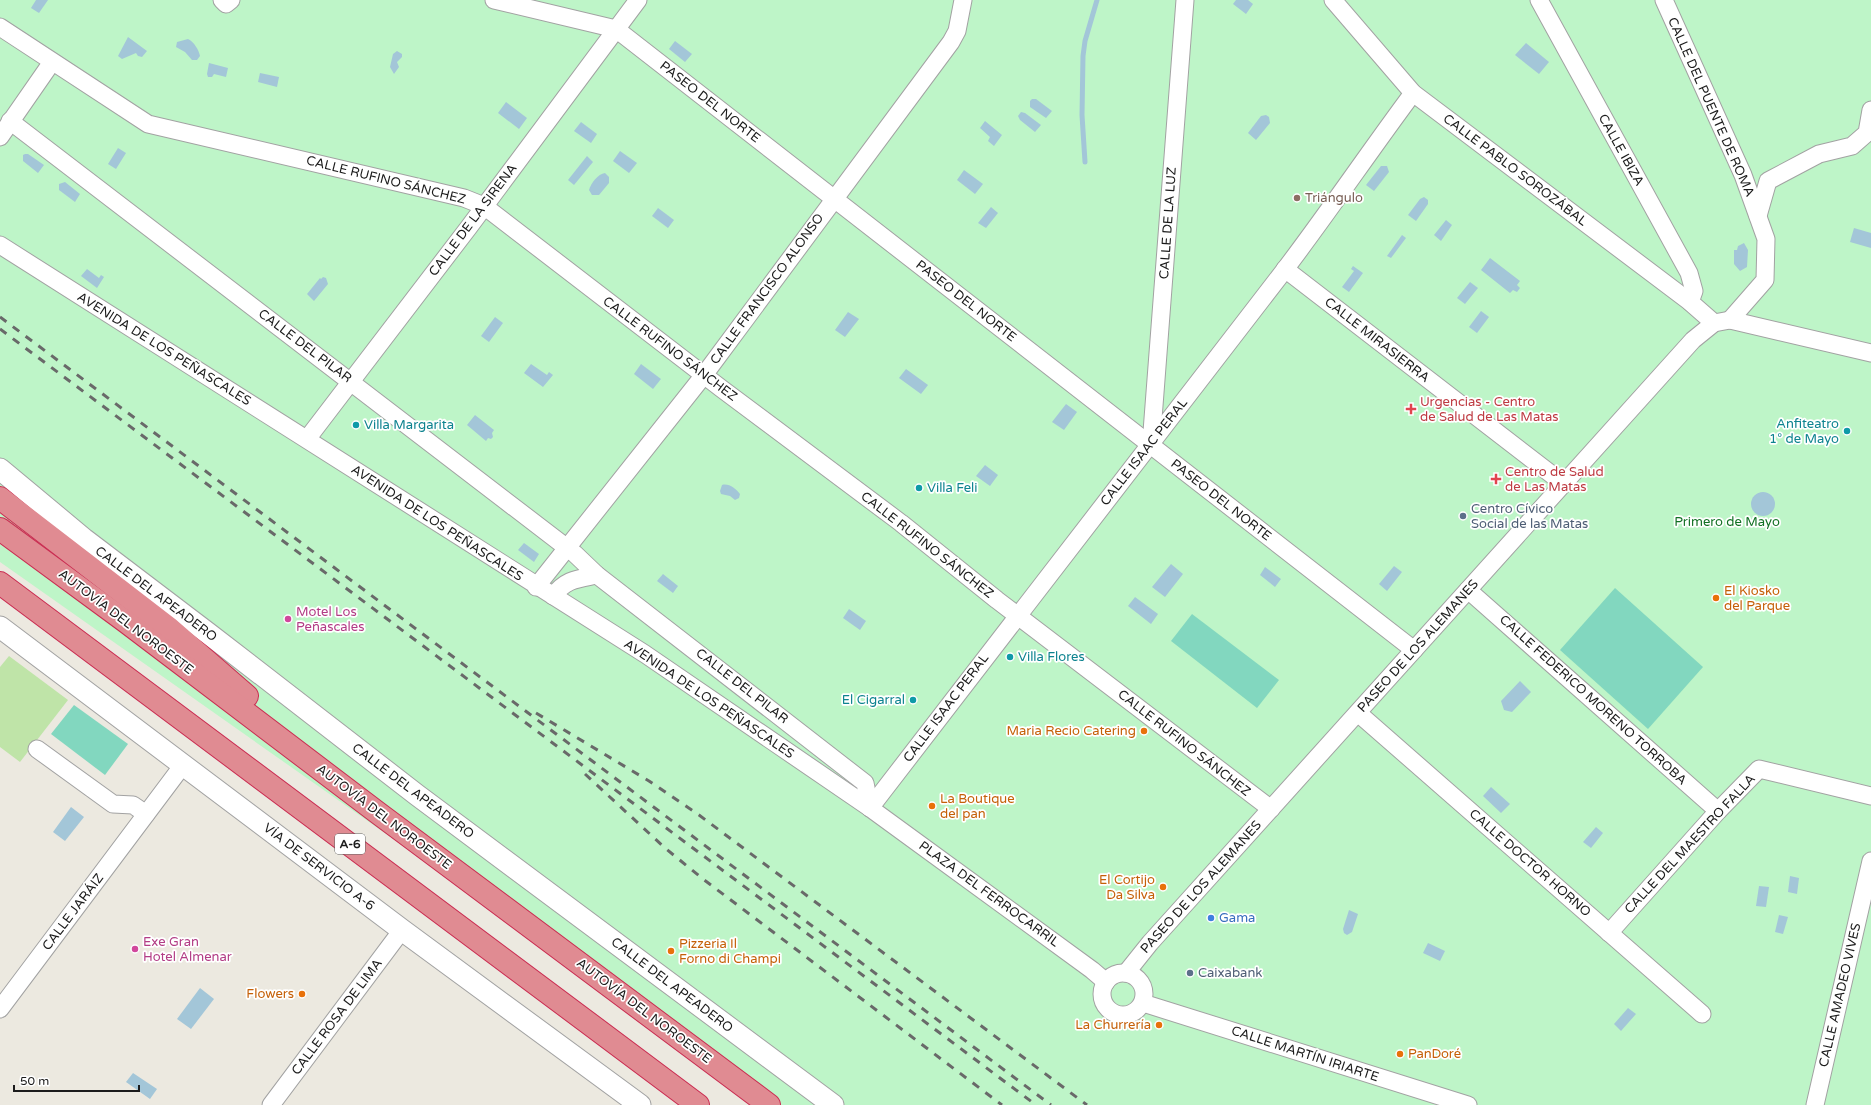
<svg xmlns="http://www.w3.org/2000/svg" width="1871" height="1105" font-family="'Varela Round',sans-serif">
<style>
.grass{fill:#bfe4a8}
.park{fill:#bef5c8}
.pitch{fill:#82d7bf}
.water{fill:#a3c6d8}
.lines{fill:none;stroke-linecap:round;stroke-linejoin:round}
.stream{stroke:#a3c6d8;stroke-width:5}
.minor-casing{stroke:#a2a2a2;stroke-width:19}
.tertiary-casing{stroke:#a2a2a2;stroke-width:23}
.motorway-casing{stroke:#ca2d52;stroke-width:24}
.minor{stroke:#fff;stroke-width:17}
.tertiary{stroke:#fff;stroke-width:21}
.motorway{stroke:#e08b92;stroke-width:22}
.rail{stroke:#696969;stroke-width:3;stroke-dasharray:8 8;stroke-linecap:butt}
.education-dot{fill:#8d6e63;stroke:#fff;stroke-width:1.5}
.health-dot{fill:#e0444e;stroke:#fff;stroke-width:1.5}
.culture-dot{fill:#0f9aa8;stroke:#fff;stroke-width:1.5}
.service-dot{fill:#5c6f8a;stroke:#fff;stroke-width:1.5}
.food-dot{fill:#e8710a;stroke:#fff;stroke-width:1.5}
.hotel-dot{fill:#d1479c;stroke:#fff;stroke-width:1.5}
.shop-dot{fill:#3f7fe0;stroke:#fff;stroke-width:1.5}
.labels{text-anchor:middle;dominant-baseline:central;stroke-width:3.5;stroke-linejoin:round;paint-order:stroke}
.shield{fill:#fff;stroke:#5f5f5f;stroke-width:1}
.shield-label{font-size:12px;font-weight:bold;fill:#1b1b1b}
.street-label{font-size:13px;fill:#1b1b1b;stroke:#fff}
.education-label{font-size:13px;fill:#785e54;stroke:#fff;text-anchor:start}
.health-label{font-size:13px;fill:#be3a42;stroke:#fff;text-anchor:start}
.culture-label{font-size:13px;fill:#0d838f;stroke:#fff;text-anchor:start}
.service-label{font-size:13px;fill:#4e5e75;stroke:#fff;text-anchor:start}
.park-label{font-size:13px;fill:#117023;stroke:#fff}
.food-label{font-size:13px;fill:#c56008;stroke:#fff;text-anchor:start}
.hotel-label{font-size:13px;fill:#b23c85;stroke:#fff;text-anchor:start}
.shop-label{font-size:13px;fill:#366cbe;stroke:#fff;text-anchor:start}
</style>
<rect width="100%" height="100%" fill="#ece9e0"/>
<path class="grass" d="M9 656 68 700 20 762 0 747V667Z"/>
<path class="park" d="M0 0H1871V1105H771L0 562Z"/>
<g class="pitch">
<path d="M1615 588 1703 667 1648 729 1560 650Z"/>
<path d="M1192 614 1279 680 1257 708 1171 641Z"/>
<path d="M74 705 128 744 105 775 51 734Z"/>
</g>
<g class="water">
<path d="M36 0H48L39 13 31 8Z"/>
<path d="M1236 0H1248L1253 4 1246 14 1233 4Z"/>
<path d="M128 37 147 51 142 57 138 56 136 53 122 59 118 56Z"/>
<path d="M188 39C194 42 199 50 200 56L197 60H192L185 52 176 47 177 42Z"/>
<path d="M675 41 692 54 685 62 669 49Z"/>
<path d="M1526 43 1549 62 1539 74 1515 55Z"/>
<path d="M397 51 402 54V57L397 62 399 67 394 74 390 67 393 54Z"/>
<path d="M209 63 228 68 226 77 214 74 212 77H208L207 74Z"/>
<path d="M260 73 279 77 277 87 258 82Z"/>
<path d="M1032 99H1036L1052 111 1046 118 1030 107V101Z"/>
<path d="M506 102 527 118 519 129 498 113Z"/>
<path d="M1021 112 1025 113 1041 125 1035 132 1020 120 1018 116Z"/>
<path d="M1266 115 1269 117 1270 123 1256 140 1248 133 1261 116Z"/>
<path d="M985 121 1002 135 994 146 988 141 990 137 980 128Z"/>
<path d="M581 122 597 134 591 143 574 131Z"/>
<path d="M118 148 126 153 116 169 108 164Z"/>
<path d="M620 151 637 163 629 173 613 161Z"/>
<path d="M25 154H28L44 165 38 173 23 161V155Z"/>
<path d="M587 156 593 162 574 185 568 180Z"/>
<path d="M1381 166H1387L1389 172 1374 191 1366 185Z"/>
<path d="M964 170 983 184 975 194 957 180Z"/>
<path d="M605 173 609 177V183L599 195H592L589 190C591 183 598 174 605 173Z"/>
<path d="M65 182 80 194 75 202 59 190V184Z"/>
<path d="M1424 197 1428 200V204L1416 221 1408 215 1420 199Z"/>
<path d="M991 207 998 213 986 228 978 223Z"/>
<path d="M658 208 674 220 668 228 652 216Z"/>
<path d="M1446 220 1452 225 1441 241 1434 235Z"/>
<path d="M1854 228 1871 233V248L1850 242Z"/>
<path d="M1402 235 1406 238 1391 258 1387 256Z"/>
<path d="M1744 243 1748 250 1747 267 1740 271 1734 264V250H1737L1738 246Z"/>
<path d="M1490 258 1520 281 1517 285 1520 288 1517 292 1513 290 1510 293 1481 270Z"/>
<path d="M1353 266 1363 273 1349 292 1342 287 1354 271 1351 269Z"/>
<path d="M87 269 99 278 101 275 104 277 97 288 81 276Z"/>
<path d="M323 277 326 278 328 284 314 301 307 294 320 278 321 279Z"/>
<path d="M1470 282 1478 288 1465 304 1457 298Z"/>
<path d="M1481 311 1489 317 1477 333 1469 327Z"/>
<path d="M848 312 859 319 845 337 835 330Z"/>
<path d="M495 317 503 323 489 342 481 336Z"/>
<path d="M531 364 547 375 549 372 553 375 543 387 524 373Z"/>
<path d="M641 364 661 379 653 389 634 374Z"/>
<path d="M906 369 928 385 921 394 899 378Z"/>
<path d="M1066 404 1077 412 1064 430 1052 422Z"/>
<path d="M475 415 494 430 492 433 493 437 491 439 488 438 486 441 467 425Z"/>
<path d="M985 465 998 475 990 486 976 476Z"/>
<path d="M722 485C729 483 736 489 740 494L739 498 735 500 730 496 721 494 720 491Z"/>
<circle cx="1763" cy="504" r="12"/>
<path d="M524 543 539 554 534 562 518 550Z"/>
<path d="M1171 564 1183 574 1165 597 1152 587Z"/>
<path d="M1394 566 1402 572 1387 591 1379 584Z"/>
<path d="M1265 567 1281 579 1275 587 1260 575Z"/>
<path d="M663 574 678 586 673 593 657 581Z"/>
<path d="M1135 597 1158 614 1151 624 1128 606Z"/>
<path d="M849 609 866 621 860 630 843 618Z"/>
<path d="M1520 681 1531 692 1512 712 1504 710 1501 701Z"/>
<path d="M1491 787 1510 804 1501 813 1483 796Z"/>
<path d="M71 807 84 817 65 841 53 832Z"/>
<path d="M1596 827 1603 833 1591 848 1583 842Z"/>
<path d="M1790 876 1799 878 1797 894 1788 892Z"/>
<path d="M1759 886 1769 887 1766 907 1756 906Z"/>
<path d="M1349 910 1358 914 1352 932 1347 935 1344 933 1343 929Z"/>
<path d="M1779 915 1788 917 1783 934 1775 932Z"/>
<path d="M1428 943 1445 951 1440 961 1423 953Z"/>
<path d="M200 988 214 999 191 1029 177 1019Z"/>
<path d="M1628 1008 1636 1014 1621 1031 1614 1024Z"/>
<path d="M133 1073 157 1089 150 1099 126 1082Z"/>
</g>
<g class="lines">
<path class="stream" d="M1085 162 1082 115 1083 56 1085 41 1097 0"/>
<defs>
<g id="minor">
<path d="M222 0 226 4 231 0"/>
<path d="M494 0 616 29 1414 650"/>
<path d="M1333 0 1413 93 1690 302 1714 323"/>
<path d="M1539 0 1689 273 1694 291 1690 302"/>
<path d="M1664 0 1743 175 1766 239 1765 280 1730 320"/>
<path d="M0 27 148 124 464 198 484 206 722 389 901 523 997 600 1271 809"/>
<path d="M10 121 575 554 597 575 865 783 870 808"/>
<path d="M0 137 52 62"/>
<path d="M1758 216 1768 181 1819 154 1852 146 1867 133 1871 110"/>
<path d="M0 245 645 654 870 808 1092 970 1106 982"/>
<path d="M1285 269 1564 484"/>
<path d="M307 439 469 227 638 0"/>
<path d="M1151 445 1185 0"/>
<path d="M536 587 704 375 951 42 957 31 963 0"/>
<path d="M1468 590 1718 811"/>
<path d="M553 596C566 579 577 579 597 575"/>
<path d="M1358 713 1702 1014"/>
<path d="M37 749 113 804 133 805 146 814"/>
<path d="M870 808C1007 628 1147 451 1283 272 1328 213 1369 152 1413 93"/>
<path d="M1609 933 1718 811 1759 769 1871 796"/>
<path d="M1126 973 1150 943 1693 340 1714 323 1730 320 1871 353"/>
<circle cx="1123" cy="994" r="21"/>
<path d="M1143 1003 1468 1105"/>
<path d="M0 1009 183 765"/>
<path d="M271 1105 402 930"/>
<path d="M1815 1105 1871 861"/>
</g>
<g id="tertiary">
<path d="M0 469 84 539 209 634 417 795 833 1105"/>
<path d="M0 627 402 930 640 1105"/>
</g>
<g id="motorway">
<path d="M0 498 170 629 247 696"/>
<path d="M0 529 125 621 378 813 769 1105"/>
<path d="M0 583 698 1105"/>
</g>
</defs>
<use href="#minor" class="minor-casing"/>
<use href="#tertiary" class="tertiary-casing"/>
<use href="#motorway" class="motorway-casing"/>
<use href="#minor" class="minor"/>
<use href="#tertiary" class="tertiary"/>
<use href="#motorway" class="motorway"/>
<g class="rail">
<path d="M0 317 1051 1105"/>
<path d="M0 329 1036 1105"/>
<path d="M536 713 649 781 699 815 1087 1105"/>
<path d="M585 774 665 848 703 879 1002 1105"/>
</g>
</g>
<circle class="education-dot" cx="1297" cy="198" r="4"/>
<g class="health-dot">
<path d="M1409 403h4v4h4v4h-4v4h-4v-4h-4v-4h4z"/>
<path d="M1494 473h4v4h4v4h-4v4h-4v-4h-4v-4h4z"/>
</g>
<g class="culture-dot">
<circle cx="356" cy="425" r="4"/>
<circle cx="1847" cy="431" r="4"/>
<circle cx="919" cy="488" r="4"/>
<circle cx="1010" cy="657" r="4"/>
<circle cx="913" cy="700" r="4"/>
</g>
<g class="service-dot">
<circle cx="1463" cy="516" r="4"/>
<circle cx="1190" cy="973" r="4"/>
</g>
<g class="food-dot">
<circle cx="1716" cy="598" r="4"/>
<circle cx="1144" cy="731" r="4"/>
<circle cx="932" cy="806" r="4"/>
<circle cx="1163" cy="887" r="4"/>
<circle cx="671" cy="951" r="4"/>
<circle cx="302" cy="994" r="4"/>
<circle cx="1159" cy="1025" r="4"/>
<circle cx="1400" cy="1054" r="4"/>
</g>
<g class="hotel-dot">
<circle cx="288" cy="619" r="4"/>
<circle cx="135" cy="949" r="4"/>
</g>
<circle class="shop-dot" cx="1211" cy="918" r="4"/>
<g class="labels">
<rect class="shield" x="335" y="834" width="30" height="20" rx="3"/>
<g class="shield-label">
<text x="350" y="844">A-6</text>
</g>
<g class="street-label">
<text transform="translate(710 102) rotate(38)">PASEO DEL NORTE</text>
<text transform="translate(1711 107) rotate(66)">CALLE DEL PUENTE DE ROMA</text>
<text transform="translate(1621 150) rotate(61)">CALLE IBIZA</text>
<text transform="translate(1515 170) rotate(37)">CALLE PABLO SOROZÁBAL</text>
<text transform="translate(386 180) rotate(14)">CALLE RUFINO SÁNCHEZ</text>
<text transform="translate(473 220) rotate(-53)">CALLE DE LA SIRENA</text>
<text transform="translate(1168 223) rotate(-86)">CALLE DE LA LUZ</text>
<text transform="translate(767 289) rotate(-54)">CALLE FRANCISCO ALONSO</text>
<text transform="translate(966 301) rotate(38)">PASEO DEL NORTE</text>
<text transform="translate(1377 340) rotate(38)">CALLE MIRASIERRA</text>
<text transform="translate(305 346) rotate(37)">CALLE DEL PILAR</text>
<text transform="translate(164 349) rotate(32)">AVENIDA DE LOS PEÑASCALES</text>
<text transform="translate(670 349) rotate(37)">CALLE RUFINO SÁNCHEZ</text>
<text transform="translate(1144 452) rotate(-52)">CALLE ISAAC PERAL</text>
<text transform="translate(1221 500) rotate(38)">PASEO DEL NORTE</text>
<text transform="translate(437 523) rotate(33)">AVENIDA DE LOS PEÑASCALES</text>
<text transform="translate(927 545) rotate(38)">CALLE RUFINO SÁNCHEZ</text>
<text transform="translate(156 594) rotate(37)">CALLE DEL APEADERO</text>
<text transform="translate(126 622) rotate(37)">AUTOVÍA DEL NOROESTE</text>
<text transform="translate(1418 646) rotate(-48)">PASEO DE LOS ALEMANES</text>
<text transform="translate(742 686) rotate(38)">CALLE DEL PILAR</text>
<text transform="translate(709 699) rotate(34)">AVENIDA DE LOS PEÑASCALES</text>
<text transform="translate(1593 700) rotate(42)">CALLE FEDERICO MORENO TORROBA</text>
<text transform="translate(946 708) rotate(-53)">CALLE ISAAC PERAL</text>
<text transform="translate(1184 743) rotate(38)">CALLE RUFINO SÁNCHEZ</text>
<text transform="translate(413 791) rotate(37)">CALLE DEL APEADERO</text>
<text transform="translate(384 817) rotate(37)">AUTOVÍA DEL NOROESTE</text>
<text transform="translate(1690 844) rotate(-47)">CALLE DEL MAESTRO FALLA</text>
<text transform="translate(1530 863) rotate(41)">CALLE DOCTOR HORNO</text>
<text transform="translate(319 867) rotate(37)">VÍA DE SERVICIO A-6</text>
<text transform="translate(1201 887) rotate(-48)">PASEO DE LOS ALEMANES</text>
<text transform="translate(989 894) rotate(36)">PLAZA DEL FERROCARRIL</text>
<text transform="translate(73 912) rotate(-53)">CALLE JARÁIZ</text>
<text transform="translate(672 985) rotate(37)">CALLE DEL APEADERO</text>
<text transform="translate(1840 995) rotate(-77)">CALLE AMADEO VIVES</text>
<text transform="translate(644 1011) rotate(37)">AUTOVÍA DEL NOROESTE</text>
<text transform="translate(337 1017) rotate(-53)">CALLE ROSA DE LIMA</text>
<text transform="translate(1305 1054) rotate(18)">CALLE MARTÍN IRIARTE</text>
</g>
<g class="education-label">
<text x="1305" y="198">Triángulo</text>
</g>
<g class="health-label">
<text x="1420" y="402">Urgencias - Centro<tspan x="1420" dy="15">de Salud de Las Matas</tspan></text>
<text x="1505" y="472">Centro de Salud<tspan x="1505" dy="15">de Las Matas</tspan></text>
</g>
<g class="culture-label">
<text x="1839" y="424" text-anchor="end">Anfiteatro<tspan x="1839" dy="15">1° de Mayo</tspan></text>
<text x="364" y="425">Villa Margarita</text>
<text x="927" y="488">Villa Feli</text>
<text x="1018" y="657">Villa Flores</text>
<text x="905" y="700" text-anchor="end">El Cigarral</text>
</g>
<g class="service-label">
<text x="1471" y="509">Centro Cívico<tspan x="1471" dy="15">Social de las Matas</tspan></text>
<text x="1198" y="973">Caixabank</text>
</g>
<g class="park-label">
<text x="1727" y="522">Primero de Mayo</text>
</g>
<g class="food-label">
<text x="1724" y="591">El Kiosko<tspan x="1724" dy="15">del Parque</tspan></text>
<text x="1136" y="731" text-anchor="end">Maria Recio Catering</text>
<text x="940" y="799">La Boutique<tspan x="940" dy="15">del pan</tspan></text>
<text x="1155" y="880" text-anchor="end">El Cortijo<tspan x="1155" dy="15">Da Silva</tspan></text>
<text x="679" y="944">Pizzeria Il<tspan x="679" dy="15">Forno di Champi</tspan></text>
<text x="294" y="994" text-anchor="end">Flowers</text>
<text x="1151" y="1025" text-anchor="end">La Churrería</text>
<text x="1408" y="1054">PanDoré</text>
</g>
<g class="hotel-label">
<text x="296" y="612">Motel Los<tspan x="296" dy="15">Peñascales</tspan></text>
<text x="143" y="942">Exe Gran<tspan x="143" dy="15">Hotel Almenar</tspan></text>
</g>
<g class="shop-label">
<text x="1219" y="918">Gama</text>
</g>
</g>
<path d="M14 1085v6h125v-6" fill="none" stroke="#1b1b1b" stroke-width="2"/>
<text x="20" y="1085" font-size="12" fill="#1b1b1b" stroke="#ffffff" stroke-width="3" paint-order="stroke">50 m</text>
</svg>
